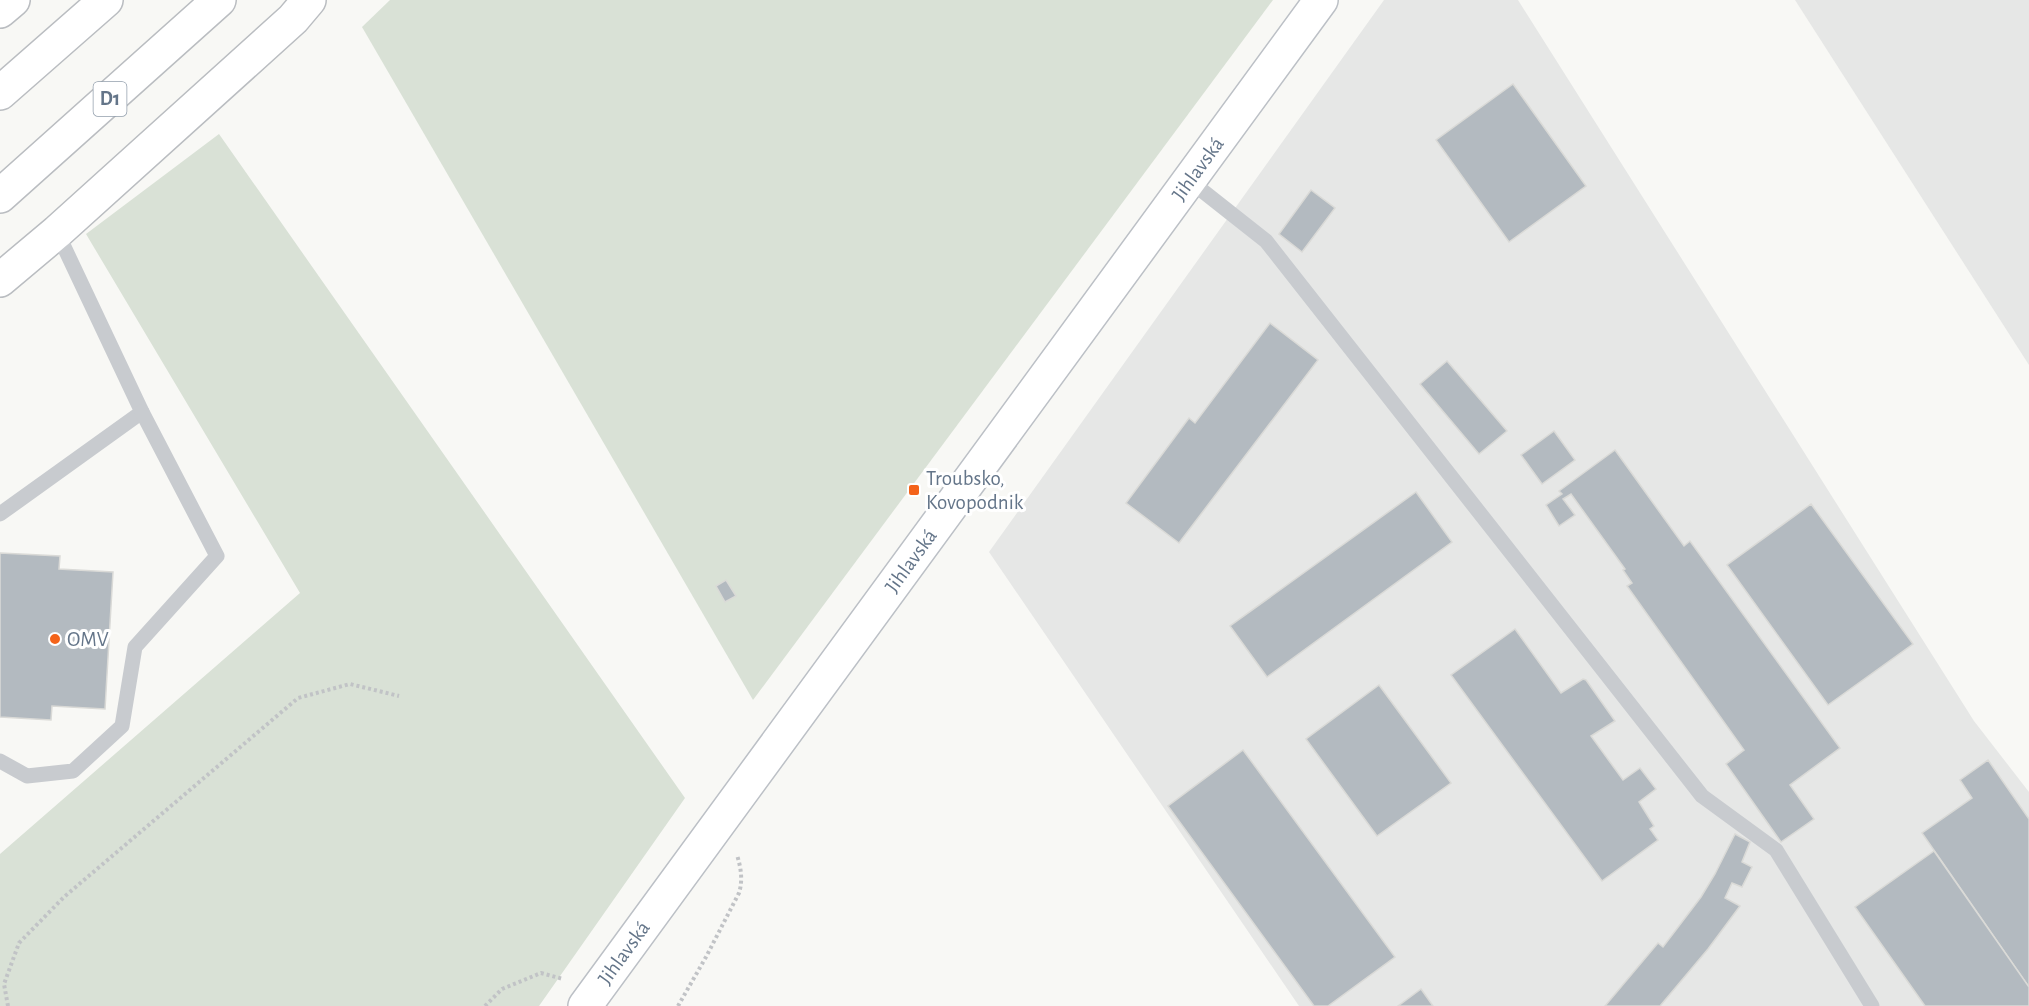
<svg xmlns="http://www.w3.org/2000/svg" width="2029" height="1006" font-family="'Alegreya Sans',sans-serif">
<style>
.built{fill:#e6e7e6}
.green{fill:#d9e1d6}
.building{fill:#b3bac0;stroke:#dadad7;stroke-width:1.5}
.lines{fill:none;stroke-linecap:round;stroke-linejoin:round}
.secondary-casing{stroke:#bcc0c6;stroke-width:36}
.highway-casing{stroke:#babdc1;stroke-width:36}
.path{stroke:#c1c3c6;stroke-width:4;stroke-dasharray:3 3;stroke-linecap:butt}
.lane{stroke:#c8cbcf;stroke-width:15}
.secondary{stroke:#fff;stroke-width:33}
.highway{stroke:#fff;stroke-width:33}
.poi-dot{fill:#f4631a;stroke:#fff;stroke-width:2}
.labels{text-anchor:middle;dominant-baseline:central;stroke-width:6;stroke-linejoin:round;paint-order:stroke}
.shield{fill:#fff;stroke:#929eac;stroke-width:1.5}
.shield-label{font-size:20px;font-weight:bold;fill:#647589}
.street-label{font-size:21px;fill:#647589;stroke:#fff}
.poi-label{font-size:21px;fill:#647589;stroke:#fff;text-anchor:start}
</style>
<rect width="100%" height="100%" fill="#f8f8f5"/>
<g class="built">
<path d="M1384 0H1518L1974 721 2029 792V1006H1299L989 552Z"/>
<path d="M1795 0H2029V365Z"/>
</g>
<g class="green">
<path d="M390 0H1273L753 700 362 27Z"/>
<path d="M219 134 685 798 539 1006H0V854L300 593 86 234Z"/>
</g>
<g class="building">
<path d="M1513 84 1586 186 1509 242 1436 140Z"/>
<path d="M1311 190 1335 208 1302 252 1279 234Z"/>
<path d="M1270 323 1318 360 1179 543 1126 503 1189 418 1195 423Z"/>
<path d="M1447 361 1507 431 1479 454 1420 384Z"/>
<path d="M1554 431 1575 460 1542 484 1521 455Z"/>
<path d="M1615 450 1684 546 1690 541 1840 748 1790 785 1814 819 1781 842 1726 764 1744 750 1627 586 1632 583 1623 570 1625 569 1571 494 1563 499 1575 515 1559 526 1546 505 1562 494 1559 491Z"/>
<path d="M1416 492 1452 542 1267 677 1230 626Z"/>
<path d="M1811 504 1913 644 1828 705 1727 565Z"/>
<path d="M0 553 60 556 59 569 113 572 105 709 52 706 51 720 0 717Z"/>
<path d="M726 580 736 596 725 602 716 586Z"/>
<path d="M1515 629 1561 693 1583 679 1586 680 1615 721 1591 736 1623 780 1640 768 1656 789 1639 802 1654 826 1650 829 1658 840 1602 881 1451 675Z"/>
<path d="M1379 685 1451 783 1377 836 1306 739Z"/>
<path d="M1243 750 1395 957 1328 1006H1314L1168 806Z"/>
<path d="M1988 760 2029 819V987L1922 833 1972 798 1960 780Z"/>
<path d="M1735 834 1750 842 1742 862 1752 867 1742 887 1732 883 1725 898 1740 906 1708 949 1660 1006H1605L1658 943 1663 947 1701 897 1715 874Z"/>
<path d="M1934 851 2029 987V1006H1925L1855 907Z"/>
<path d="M1421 989 1433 1006H1398Z"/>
</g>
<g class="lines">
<defs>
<path id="secondary" d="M585 1006 1321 0"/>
<g id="highway">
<path d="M0 11 13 0"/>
<path d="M0 93 106 0"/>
<path d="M0 196 219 0"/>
<path d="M0 280 57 232 293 19 309 0"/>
</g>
</defs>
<use href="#secondary" class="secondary-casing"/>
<use href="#highway" class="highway-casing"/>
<g class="path">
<path d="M8 1006 4 984 19 943 64 897 298 698 350 684 399 696"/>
<path d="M485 1006 502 989 541 973 563 979"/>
<path d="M678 1006 706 957 739 893C743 880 741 868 737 855"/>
</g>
<g class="lane">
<path d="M1190 181 1266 241 1702 796 1776 850 1872 1006"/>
<path d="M0 514 142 412 57 232"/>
<path d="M0 761 27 776 73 771 122 726 135 647 217 556 142 412"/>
</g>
<use href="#secondary" class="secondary"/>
<use href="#highway" class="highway"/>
</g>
<g class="poi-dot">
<rect x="908" y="484" width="12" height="12" rx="3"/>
<circle cx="55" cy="639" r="6"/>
</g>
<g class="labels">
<rect class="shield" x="93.5" y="82" width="33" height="34" rx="4.5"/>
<g class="shield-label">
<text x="110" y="99">D1</text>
</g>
<g class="street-label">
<text transform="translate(1198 169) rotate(-54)">Jihlavská</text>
<text transform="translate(911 561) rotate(-54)">Jihlavská</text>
<text transform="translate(624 953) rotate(-54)">Jihlavská</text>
</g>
<g class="poi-label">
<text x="926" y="478">Troubsko,<tspan x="926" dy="24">Kovopodnik</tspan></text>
<text x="67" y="639">OMV</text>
</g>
</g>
</svg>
